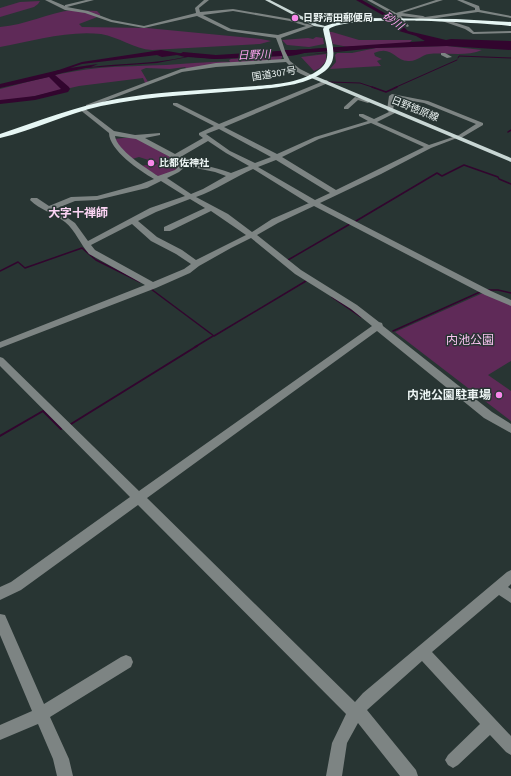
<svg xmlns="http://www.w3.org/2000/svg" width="511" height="776" font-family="'Source Sans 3','Noto Sans JP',sans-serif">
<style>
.green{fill:#5f2a58}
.water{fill:#32052e;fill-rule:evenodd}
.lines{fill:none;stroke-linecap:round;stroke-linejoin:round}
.stream-far2{stroke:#32052e;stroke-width:1}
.stream-far1{stroke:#32052e;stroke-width:1.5}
.stream{stroke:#32052e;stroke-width:2}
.river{fill:#32052e;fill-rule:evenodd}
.minor{fill:#7d8483;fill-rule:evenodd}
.major{fill:#c8d6d4;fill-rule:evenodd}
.highway{fill:#e6f6f4;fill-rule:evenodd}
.poi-dot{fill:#f888ea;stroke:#283533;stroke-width:1.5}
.labels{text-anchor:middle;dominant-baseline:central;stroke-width:3;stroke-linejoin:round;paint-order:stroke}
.far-poi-label{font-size:10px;font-weight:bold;fill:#edf5f4;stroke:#283533;text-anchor:start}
.far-street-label{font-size:10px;fill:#edf5f4;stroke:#283533}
.far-water-label{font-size:11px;font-style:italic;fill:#ffa5f2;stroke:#283533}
.far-quarter-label{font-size:12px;font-weight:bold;fill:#fbd4f4;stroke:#283533}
.park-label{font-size:12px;fill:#f8c2ef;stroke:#283533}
.poi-label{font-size:12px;font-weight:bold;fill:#edf5f4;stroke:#283533;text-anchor:end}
</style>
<rect width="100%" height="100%" fill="#283533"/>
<g class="green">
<path d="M40 1 38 4 34 7 0 17V8L20 2Z"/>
<path d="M72 10 97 11 100 14V16L79 24 82 27 147 28 261 39 271 41 260 44 152 50C134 49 119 37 101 34 69 30 32 41 0 47V27C26 25 47 13 72 10Z"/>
<path d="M329 32H332L359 40H412L409 43 348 47 333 44Z"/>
<path d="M316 37 323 38 324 44 309 47 287 45 282 40 308 38 313 39Z"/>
<path d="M447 46 482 50C466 57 445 52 429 54 421 55 417 62 408 61 394 60 392 45 374 53L375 56 382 59 377 61 381 66 330 69 336 62 335 55 337 53H352L376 48Z"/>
<path d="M326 54V61L320 68 314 71 301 57Z"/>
<path d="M282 56V58L280 60 187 69 185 67 170 69 146 68 141 70 148 82 145 83 143 78 79 86 17 100H0V89C32 81 65 71 99 68 121 66 144 66 166 65 188 64 209 61 230 62L229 60 231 59Z"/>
<path d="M123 138H136L183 164 176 170 161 178 141 166 146 165 152 167 158 163 139 157 132 159 121 149 114 139Z"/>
<path d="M483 293 511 305V361L488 375 511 391V421L395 332Z"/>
</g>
<path class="water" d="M356 0H362L395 19 408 31 446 40 451 39 511 41V50L447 46 412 47 376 48 306 55 352 49C342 47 328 48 318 50 305 52 295 57 281 56L215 59 188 57 157 63 86 68 43 77 53 72 82 62 161 50 203 57 222 58 274 53 285 50H296L425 41 416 36 399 31 386 17ZM157 55 162 57 177 55 185 57C155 64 121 63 91 67L98 64 70 68 82 64Z"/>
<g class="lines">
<g class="stream-far2">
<path d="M458 58 459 56 511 58"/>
<path d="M329 82 360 83 375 88"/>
<path d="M394 88 457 60"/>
</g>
<g class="stream-far1">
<path d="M372 87 386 92 397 87"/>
<path d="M508 132 511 130"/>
<path d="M356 221 437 173 442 176 464 165 498 177 499 179 511 184"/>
<path d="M288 260 350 224"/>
<path d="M0 271 18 262 25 268 82 248 96 260 140 282"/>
<path d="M151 289 214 336 306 281"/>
<path d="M487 290H498L511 293"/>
<path d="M332 297 361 317"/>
<path d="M393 331 480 292"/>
<path d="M195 347 213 336"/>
</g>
<g class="stream">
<path d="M71 424 197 346"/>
<path d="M0 436 43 411 61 429"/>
</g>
<g class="river">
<path d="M359 46 361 47V49L216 59 183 56 180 54 183 52 216 55Z"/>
<path d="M59 70 63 72 61 73 55 75 69 87 70 89 68 92 35 100 0 104V100L35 96 61 89 49 77 0 88V84Z"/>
</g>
<g class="minor">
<path d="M45 0H51L65 6V5L86 0H94L67 7 88 11 112 20 144 26 196 13 195 8 204 0H209L199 8 200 12 233 9 291 19 314 26 281 38 285 51 290 61 300 69 314 76 311 78C301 75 293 70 286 62L216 67 182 72 90 107H86V105L181 69 216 63 284 59 276 38 228 31 197 16 144 28 111 22 85 13 65 10ZM233 11 290 21 306 26 278 35 231 29 203 15Z"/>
<path d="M367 0H372L396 13 436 0H443L402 13 423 16 425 17 475 10V8L457 0H463L479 6 480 10 511 16V18L478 12 416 21 414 19 420 18 401 16 409 26 407 27 396 16Z"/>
<path d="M444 19 469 27 474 32 511 31V33L473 34 465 29 442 21Z"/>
<path d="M441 53H445L452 57 447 58 441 55Z"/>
<path d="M326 80 328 81V83L224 127 277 154 315 137 368 121 359 116V114H363L374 119 389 112 387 110 389 96 392 94 428 101 483 123V125L461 138H457L431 148 381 174 320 203 491 291 511 300V306L485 295 314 206 278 223 257 235 301 270 357 305 379 322 382 323 383 326 492 412 511 424V433L484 418 377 331 147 498 355 702 363 693 507 572 511 570V584L508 587 511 589V603L499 595 432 652 511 736V755L506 752 490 735 458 765 453 768 448 765 445 760 448 755 480 724 422 661 367 710 416 770 418 776H400L358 723 347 743 342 776H326L332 743 346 714 138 505 21 590 0 600V587L11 582 130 497 0 366V357L3 358 139 491 372 326 351 309 295 274 251 238 231 248 199 266 190 273 156 288 0 348V342L145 285 89 254C80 244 76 231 65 222 54 213 40 210 30 200L31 198H37L49 206 71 197 97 196 141 184 154 179C140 171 109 150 109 133L79 109 84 108 114 131 135 135 160 133V135L145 138 175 154 203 138 199 135V133L214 126 173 105V103H177L219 124ZM395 98 424 103 476 124 459 135 429 145 377 122 395 113 396 112 393 110ZM371 123 424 147 336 190 282 157 319 139ZM219 129 271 157 255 163 230 151 206 134ZM115 136 136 139 170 157 169 159 170 160 180 165 175 170 158 176C146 168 117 150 115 136ZM208 141 226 153 249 166 231 173C214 166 195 165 177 159ZM276 160 330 193 315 200 258 167ZM186 166 215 172 226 176 203 189 191 194 167 178 179 172ZM253 169 308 203H309L272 219 252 232 228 214 196 197C216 190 233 178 253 169ZM161 181 185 196 150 208 88 241 75 223 55 209 75 201 97 200 147 188ZM190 199 205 208 164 227V231H170L211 211 246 235 196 260 182 250 157 237 138 221 156 212ZM132 224 151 241 176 254 191 264 184 269 153 282 95 250 91 245Z"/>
<path d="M355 97 371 101 368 103 358 100 348 109H344V107Z"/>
<path d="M0 614 5 615 44 704 121 657 126 655 131 657 133 662 131 667 50 717 69 759 73 776H57L53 759 38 724 0 740V725L32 711 0 635Z"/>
</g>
<g class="major">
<path d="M265 0H270L317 24 329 27 327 28 314 26Z"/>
<path d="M309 75H313L511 158V162L309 77Z"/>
</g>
<path class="highway" d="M363 18 456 19 511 22V26C479 23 350 14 329 29 332 44 339 60 325 71 308 84 282 87 261 89 208 94 154 95 101 106 66 114 34 130 0 138V134C39 121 76 106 117 99 154 92 191 91 229 88 257 85 296 87 320 69 333 59 325 42 323 29L325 26 344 20Z"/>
</g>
<g class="poi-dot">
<circle cx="295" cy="18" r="4"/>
<circle cx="151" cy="163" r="4"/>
<circle cx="499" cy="395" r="4"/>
</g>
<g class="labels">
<g class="far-poi-label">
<text x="303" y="18">日野清田郵便局</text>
<text x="159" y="163">比都佐神社</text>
</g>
<g class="far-street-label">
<text transform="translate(274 74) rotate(-9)">国道307号</text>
<text transform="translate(415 109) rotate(22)">日野徳原線</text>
</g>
<g class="far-water-label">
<text transform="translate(393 21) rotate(36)">砂川</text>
<text transform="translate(254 55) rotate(-3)">日野川</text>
</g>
<g class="far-quarter-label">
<text x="78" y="213">大字十禅師</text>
</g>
<g class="park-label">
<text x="470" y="340">内池公園</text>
</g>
<g class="poi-label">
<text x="491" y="395">内池公園駐車場</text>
</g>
</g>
</svg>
